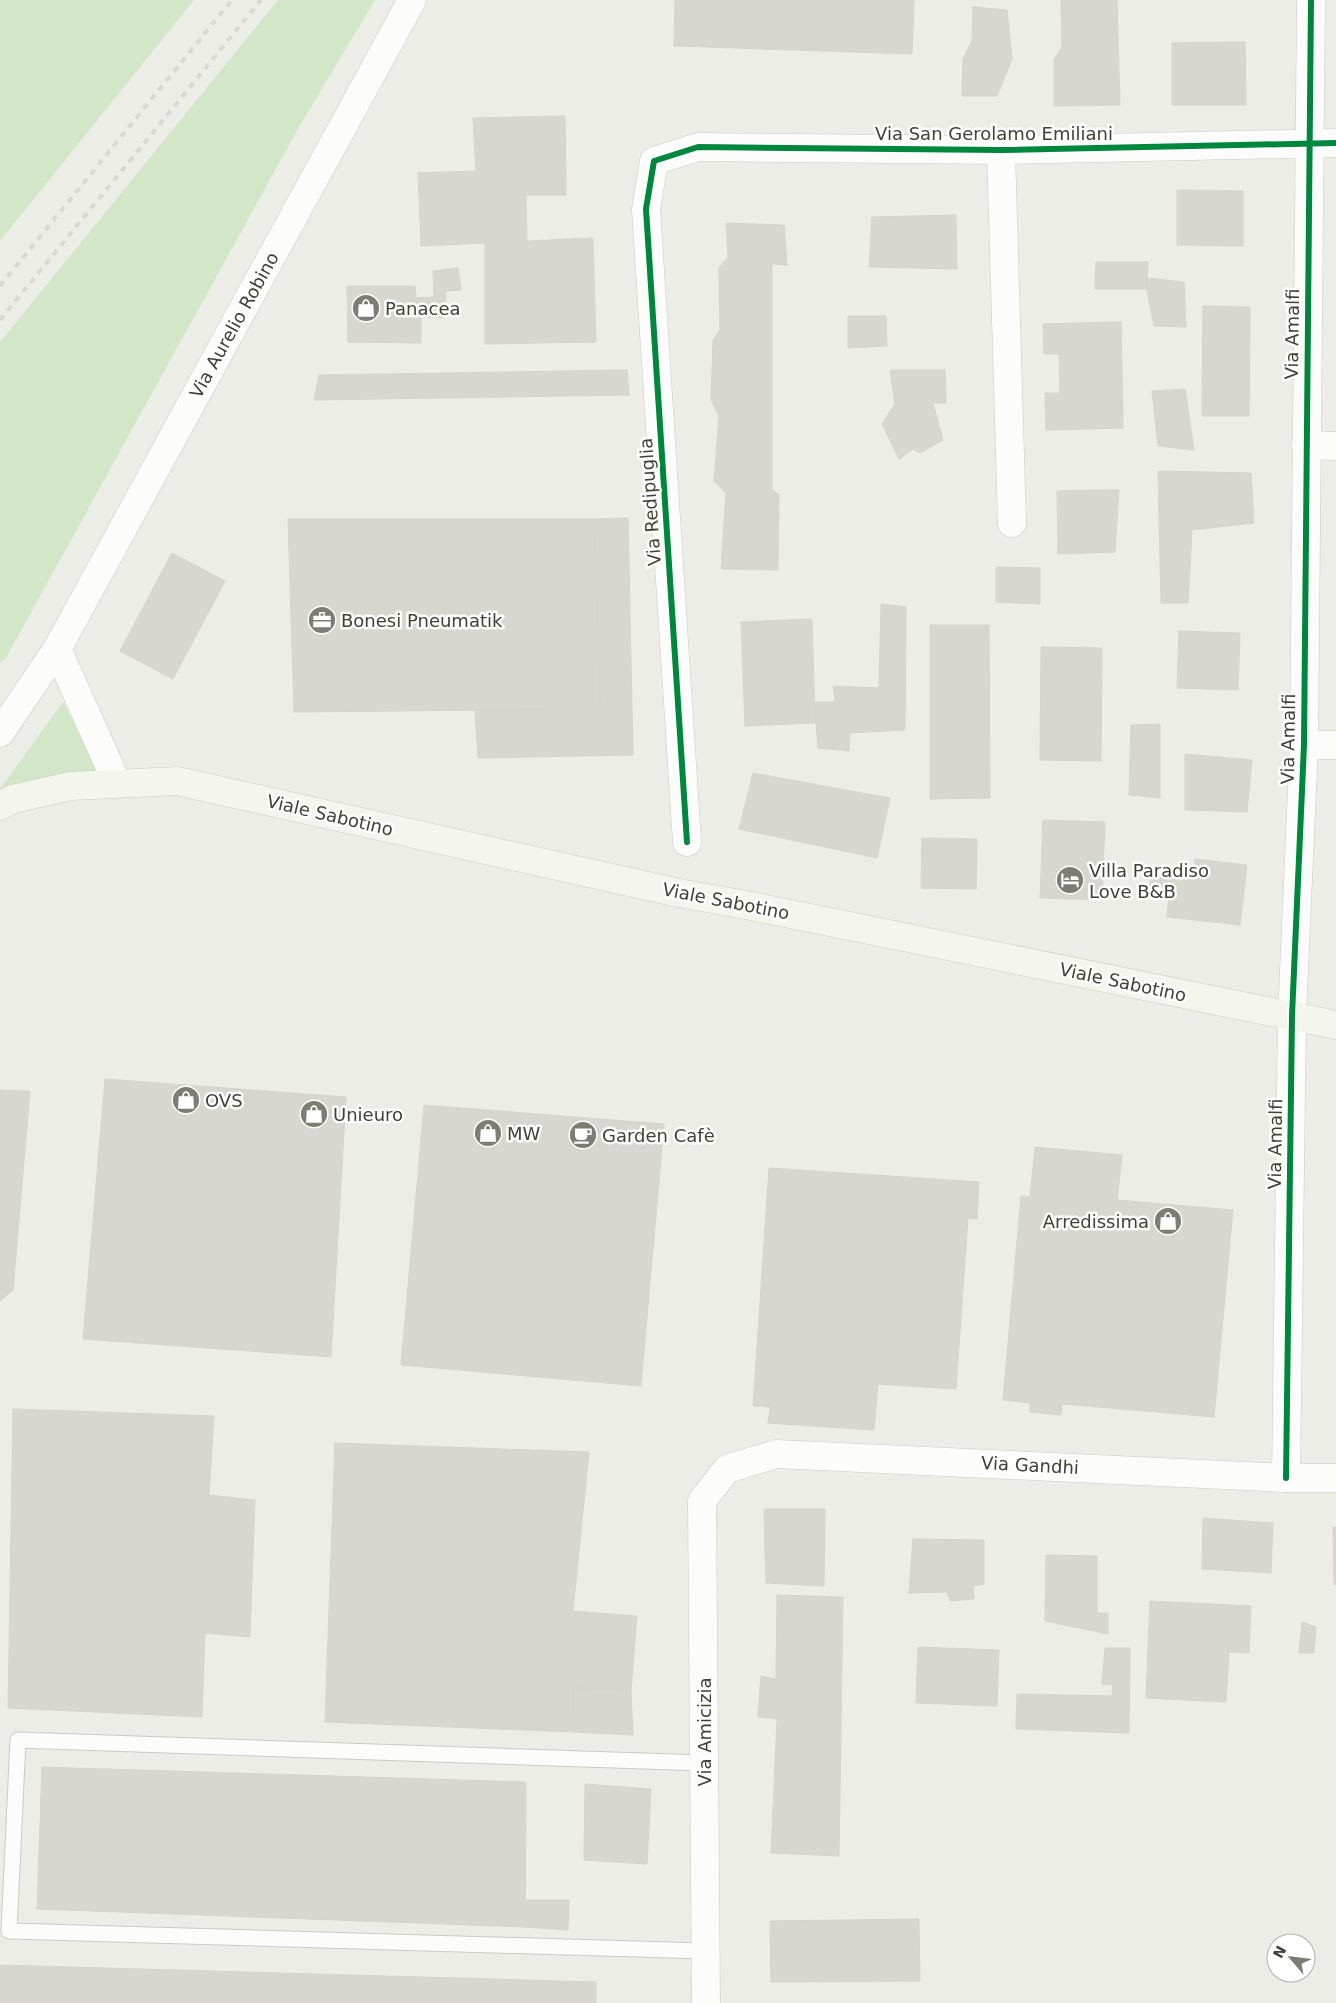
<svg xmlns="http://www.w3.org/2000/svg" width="1336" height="2003" font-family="'DejaVu Sans',sans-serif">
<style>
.green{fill:#d2e7c8}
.building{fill:#d7d6cf;stroke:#d5d5cd}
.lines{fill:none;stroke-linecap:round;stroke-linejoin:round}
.lane-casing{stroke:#cbcbc5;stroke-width:17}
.street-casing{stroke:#cbcbc5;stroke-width:29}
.secondary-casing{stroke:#cdcdc0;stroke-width:29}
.lane{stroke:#fcfcfb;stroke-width:15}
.street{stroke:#fcfcfb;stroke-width:28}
.secondary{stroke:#f4f5ed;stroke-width:28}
.rail{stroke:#d8d8d7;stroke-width:4;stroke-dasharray:6 6;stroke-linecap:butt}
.cycleway-casing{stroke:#fff;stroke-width:9}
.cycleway{stroke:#00873e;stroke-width:6}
.labels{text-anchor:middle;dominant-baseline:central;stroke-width:5;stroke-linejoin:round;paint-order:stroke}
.street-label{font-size:18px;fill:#424134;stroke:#fff}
.poi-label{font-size:18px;fill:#424134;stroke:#fff;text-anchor:start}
</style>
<rect width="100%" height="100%" fill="#edede7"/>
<g class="green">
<path d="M0 0H194L0 241Z"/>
<path d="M278 0H375L299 127 7 656 0 664V342Z"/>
<path d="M63 702 99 772 0 794V789Z"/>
</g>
<g class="building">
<path d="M675 0H914L912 54 674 46Z"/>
<path d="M1061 0H1117L1120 105 1054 106V60L1062 47Z"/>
<path d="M973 7 1007 10 1012 59 997 96H962L963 59 972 41Z"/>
<path d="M1245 42 1246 105H1172V43Z"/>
<path d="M565 116 566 195H526L527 241 593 238 596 342 485 344V243L421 246 418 173 476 171 473 118Z"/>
<path d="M1177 190 1243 191V246L1177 245Z"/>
<path d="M956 215 957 269 869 267 872 217Z"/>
<path d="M726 223 784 225 787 265 772 264V490L779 494 778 570 721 569 726 493 714 481 719 416 711 400 713 341 720 329 719 268 728 257Z"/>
<path d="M1096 262H1148L1147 289H1095Z"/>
<path d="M458 268 461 290 446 291 445 318 421 317V343L348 342 347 286H415L416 298 434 297 433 271Z"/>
<path d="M1147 278 1184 282 1186 327 1154 326 1147 289Z"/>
<path d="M1203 306 1250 307 1249 416H1202Z"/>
<path d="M848 316H886L887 346 848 348Z"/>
<path d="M1121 322 1123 428 1046 430 1045 393H1060L1059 354H1044L1043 324Z"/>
<path d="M627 370 629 395 314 400 319 375Z"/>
<path d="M890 370H945L946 403H933L943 440 920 453 913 449 899 459 882 424 895 404Z"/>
<path d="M1185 389 1194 450 1158 446 1152 391Z"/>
<path d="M1158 471 1251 473 1254 523 1192 530 1188 603H1161Z"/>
<path d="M1105 490H1119L1115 552 1058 554 1057 491Z"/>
<path d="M628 518 633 755 478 758 475 710 600 709 594 519Z"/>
<path d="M288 519H594L600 709 294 712Z"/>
<path d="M172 553 225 581 173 679 120 651Z"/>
<path d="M996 567 1040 568V604L996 602Z"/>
<path d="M881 604 906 607 905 730 850 733 849 751 818 748 814 702H835L833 686 879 688Z"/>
<path d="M812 619 815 723 745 726 741 622Z"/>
<path d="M930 625H989L990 798 930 799Z"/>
<path d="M1179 631 1240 633 1238 690 1177 688Z"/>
<path d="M1041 647 1102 648 1101 761 1040 760Z"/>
<path d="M1160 724V798L1129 795 1131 725Z"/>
<path d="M1185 754 1252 760 1247 812 1185 810Z"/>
<path d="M753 773 890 798 877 858 739 829Z"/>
<path d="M1043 820 1105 822 1102 900 1040 898Z"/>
<path d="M922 838 977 839 976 889 921 888Z"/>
<path d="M1195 859 1247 865 1240 925 1167 917 1169 896 1149 894 1151 873 1193 878Z"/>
<path d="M105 1079 346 1097 331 1357 83 1339Z"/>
<path d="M0 1090 30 1091 13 1290 0 1301Z"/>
<path d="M424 1105 664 1124 641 1386 401 1365Z"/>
<path d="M1035 1147 1122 1155 1117 1200 1233 1210 1214 1417 1062 1404 1061 1415 1030 1412V1403L1003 1400 1021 1196 1030 1197Z"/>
<path d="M769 1168 979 1182 977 1219 968 1218 956 1389 878 1384 874 1430 768 1423 770 1407 753 1406Z"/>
<path d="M13 1409 214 1416 209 1495 255 1500 250 1637 205 1633 202 1717 8 1708Z"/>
<path d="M335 1443 589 1452 573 1611 637 1616 631 1690 573 1688 574 1732 325 1722Z"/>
<path d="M764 1509H825L824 1586 766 1583Z"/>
<path d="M1203 1518 1273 1523 1271 1573 1202 1569Z"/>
<path d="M1333 1527H1336V1585H1334Z"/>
<path d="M913 1539 984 1540V1584L973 1586 974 1599 950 1601 947 1592 909 1593Z"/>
<path d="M1046 1555 1097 1556V1613H1108V1634L1045 1621Z"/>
<path d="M777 1595 843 1597 839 1856 771 1853 777 1719 758 1717 761 1676 776 1679Z"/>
<path d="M1150 1601 1251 1606 1249 1653 1229 1652 1226 1702 1146 1698Z"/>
<path d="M1302 1622 1316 1627 1314 1653H1299Z"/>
<path d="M918 1647 999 1650 997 1706 916 1703Z"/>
<path d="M1105 1648H1130L1129 1733 1016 1729 1017 1694 1112 1696 1113 1685 1102 1684Z"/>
<path d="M573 1688 631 1690 633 1735 574 1732Z"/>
<path d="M42 1767 526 1782 525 1927 37 1909Z"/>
<path d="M585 1784 651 1789 647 1864 584 1860Z"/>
<path d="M525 1900H569L568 1930 525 1927Z"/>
<path d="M919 1919 920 1981 771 1982 770 1921Z"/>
<path d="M0 1965 596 1982V2003H0Z"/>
</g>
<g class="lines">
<defs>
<path id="lane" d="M704 1763 18 1740 9 1931 705 1951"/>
<g id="street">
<path d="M1001 150 1012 523"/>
<path d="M1306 445 1336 446"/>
<path d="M0 733 57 649"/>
<path d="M1304 745H1336"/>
<path d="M117 783 57 649 412 0"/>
<path d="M687 842 646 209 654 161 698 147 1001 150 1336 143"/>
<path d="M1286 1478 1292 1016 1304 745 1311 0"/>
<path d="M706 2003 702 1501 727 1469 776 1454 1286 1478H1336"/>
</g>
<path id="secondary" d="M0 806 13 799 71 786 177 781 679 893 746 905 1336 1025"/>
</defs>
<use href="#lane" class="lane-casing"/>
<use href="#street" class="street-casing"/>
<use href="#secondary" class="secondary-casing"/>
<use href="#lane" class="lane"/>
<use href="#street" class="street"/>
<use href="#secondary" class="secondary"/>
<g class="rail">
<path d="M0 286 232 0"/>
<path d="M0 320 261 0"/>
</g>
<defs>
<g id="cycleway">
<path d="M687 842 646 209 654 161 698 147 1001 150 1336 143"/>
<path d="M1286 1478 1292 1016 1304 745 1311 0"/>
</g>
</defs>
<use href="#cycleway" class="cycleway-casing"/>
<use href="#cycleway" class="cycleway"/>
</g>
<defs>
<symbol id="shop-disc" viewBox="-11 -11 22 22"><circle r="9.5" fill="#7e7d73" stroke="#fff"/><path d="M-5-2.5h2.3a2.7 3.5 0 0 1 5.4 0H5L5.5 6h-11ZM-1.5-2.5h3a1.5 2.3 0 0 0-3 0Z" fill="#fff"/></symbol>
<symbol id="office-disc" viewBox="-11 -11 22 22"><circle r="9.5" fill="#7e7d73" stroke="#fff"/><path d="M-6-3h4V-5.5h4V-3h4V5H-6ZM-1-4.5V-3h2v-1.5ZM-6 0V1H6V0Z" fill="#fff"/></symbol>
<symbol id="hotel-disc" viewBox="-11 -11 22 22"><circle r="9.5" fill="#7e7d73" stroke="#fff"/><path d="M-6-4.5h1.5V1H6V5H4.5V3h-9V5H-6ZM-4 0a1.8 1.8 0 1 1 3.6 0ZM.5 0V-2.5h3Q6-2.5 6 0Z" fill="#fff"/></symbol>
<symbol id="cafe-disc" viewBox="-11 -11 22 22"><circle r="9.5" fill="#7e7d73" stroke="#fff"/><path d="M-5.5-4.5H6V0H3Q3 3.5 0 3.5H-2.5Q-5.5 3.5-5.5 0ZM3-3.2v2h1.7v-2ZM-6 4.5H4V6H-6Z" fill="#fff"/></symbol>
</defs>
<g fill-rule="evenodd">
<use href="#shop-disc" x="350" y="292" width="32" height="32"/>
<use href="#office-disc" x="306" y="604" width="32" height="32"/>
<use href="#hotel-disc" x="1054" y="864" width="32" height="32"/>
<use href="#shop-disc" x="170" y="1084" width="32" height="32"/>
<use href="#shop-disc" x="298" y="1098" width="32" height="32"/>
<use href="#shop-disc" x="472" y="1117" width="32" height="32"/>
<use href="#cafe-disc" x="567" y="1119" width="32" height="32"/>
<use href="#shop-disc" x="1152" y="1205" width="32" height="32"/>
</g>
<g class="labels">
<g class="street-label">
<text x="994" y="133">Via San Gerolamo Emiliani</text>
<text transform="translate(234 325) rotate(-61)">Via Aurelio Robino</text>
<text transform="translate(1292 334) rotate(-89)">Via Amalfi</text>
<text transform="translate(650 502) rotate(-94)">Via Redipuglia</text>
<text transform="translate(1288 739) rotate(-89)">Via Amalfi</text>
<text transform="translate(330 815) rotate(13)">Viale Sabotino</text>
<text transform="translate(726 901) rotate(11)">Viale Sabotino</text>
<text transform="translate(1123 982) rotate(12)">Viale Sabotino</text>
<text transform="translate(1275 1144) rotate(-89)">Via Amalfi</text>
<text transform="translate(1030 1465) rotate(3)">Via Gandhi</text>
<text transform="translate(704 1732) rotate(-90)">Via Amicizia</text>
</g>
<g class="poi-label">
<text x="385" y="308">Panacea</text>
<text x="341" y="620">Bonesi Pneumatik</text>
<text x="1089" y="870">Villa Paradiso<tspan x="1089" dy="21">Love B&amp;B</tspan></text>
<text x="205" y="1100">OVS</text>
<text x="333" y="1114">Unieuro</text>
<text x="507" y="1133">MW</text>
<text x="602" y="1135">Garden Cafè</text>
<text x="1149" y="1221" text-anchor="end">Arredissima</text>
</g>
</g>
<g transform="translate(1291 1958) rotate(298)"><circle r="24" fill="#ffffff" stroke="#b3b3ae"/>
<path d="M0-4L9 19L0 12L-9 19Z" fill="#7e7d73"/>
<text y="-8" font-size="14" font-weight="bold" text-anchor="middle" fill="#424134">N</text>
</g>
</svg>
